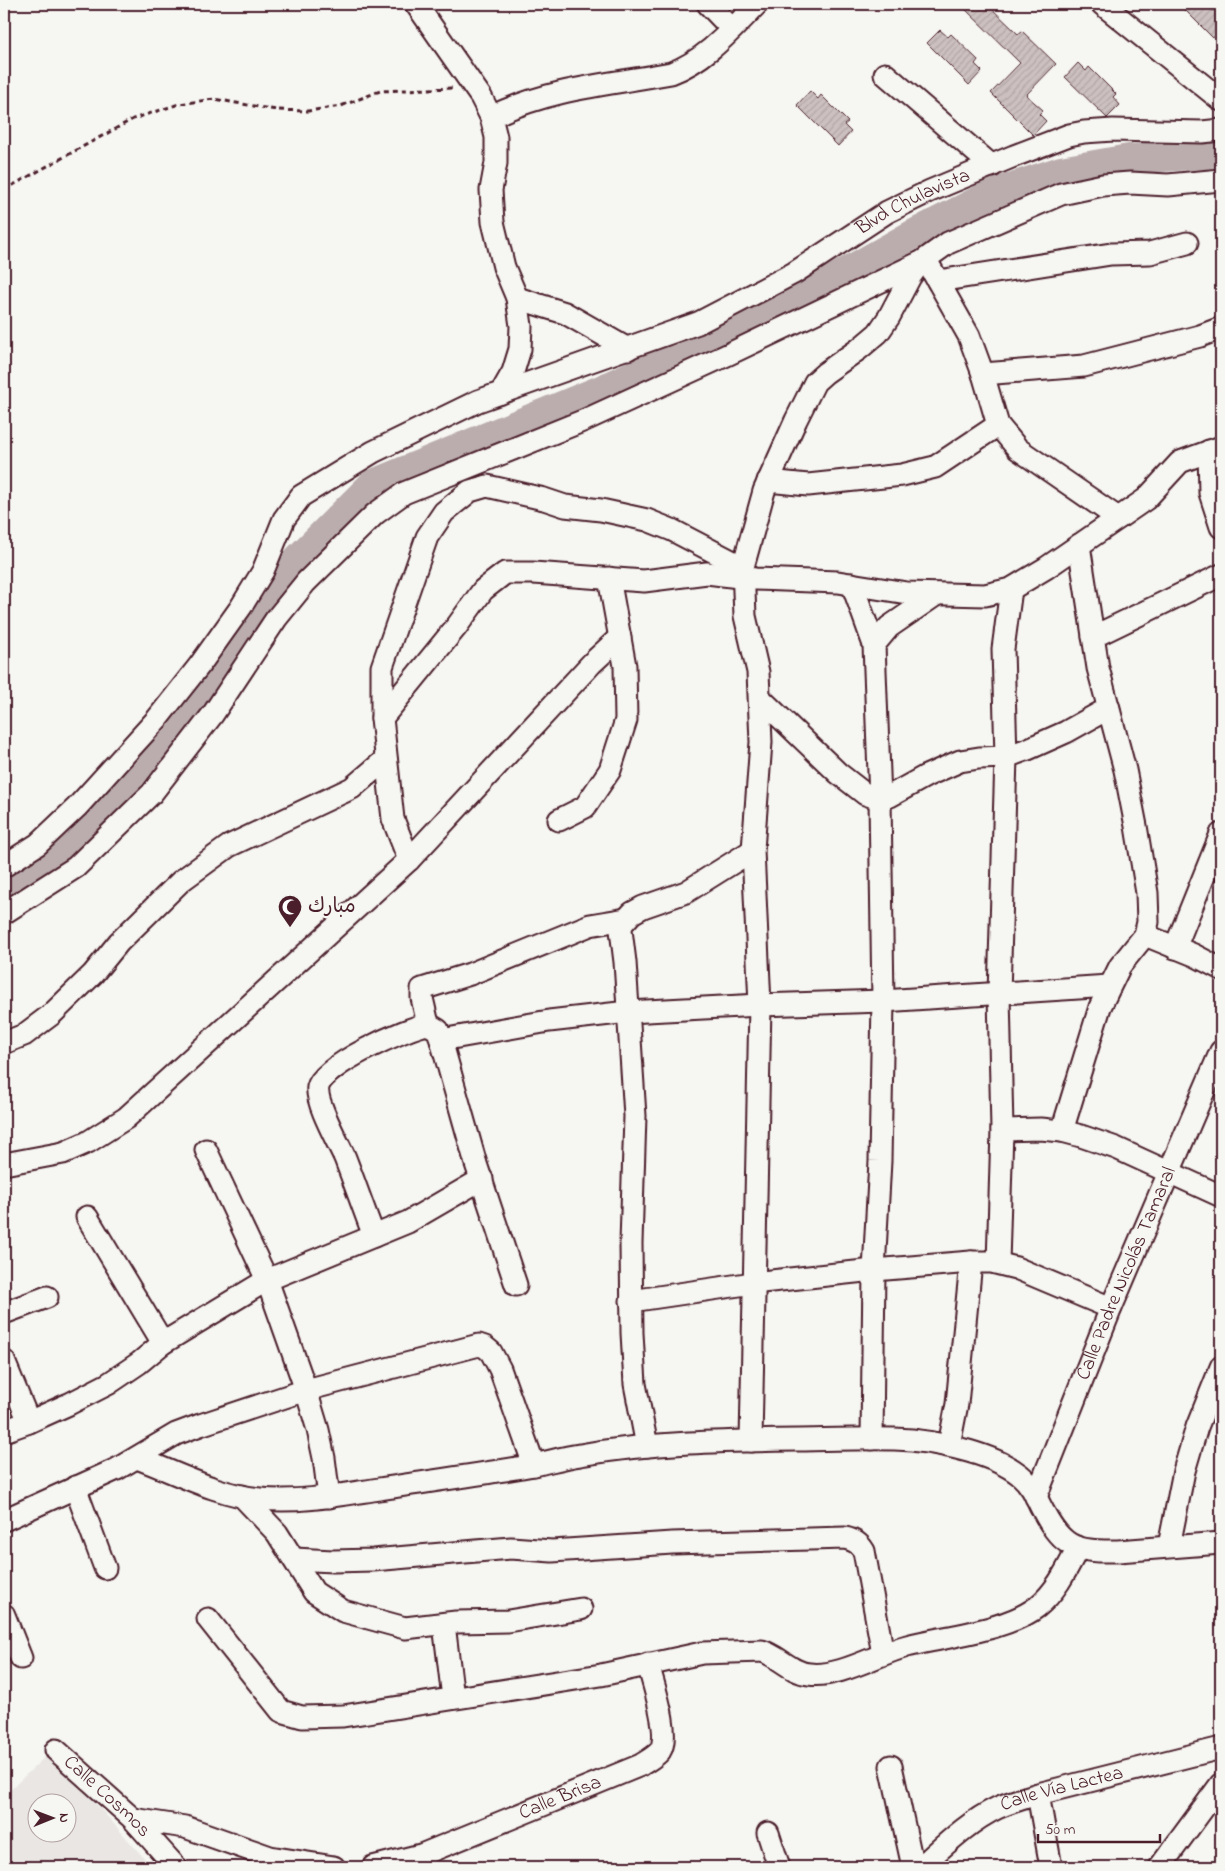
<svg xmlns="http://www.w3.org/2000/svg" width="1225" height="1871" font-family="'Indie Flower','Playpen Sans Arabic',sans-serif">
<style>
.built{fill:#e9e6e3;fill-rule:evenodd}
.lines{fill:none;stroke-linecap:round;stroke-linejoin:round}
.river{stroke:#bbadae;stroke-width:30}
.building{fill:url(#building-hatch);stroke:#4a1f2b}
.minor-casing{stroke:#4a1f2b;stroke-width:25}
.path{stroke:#4a1f2b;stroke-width:3;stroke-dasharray:5 4;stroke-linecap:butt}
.minor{stroke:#f6f6f2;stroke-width:21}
.labels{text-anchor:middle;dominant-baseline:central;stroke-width:4.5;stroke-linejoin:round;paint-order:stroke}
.street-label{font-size:20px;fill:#4a1f2b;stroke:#f6f6f2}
.poi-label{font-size:20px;fill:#4a1f2b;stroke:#f6f6f2;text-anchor:start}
</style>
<defs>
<pattern id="building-hatch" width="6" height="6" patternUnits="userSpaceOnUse" patternTransform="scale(1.25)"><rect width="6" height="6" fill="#ccc1c0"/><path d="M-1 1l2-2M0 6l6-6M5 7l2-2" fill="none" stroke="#b1a5a5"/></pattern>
</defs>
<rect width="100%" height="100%" fill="#f6f6f2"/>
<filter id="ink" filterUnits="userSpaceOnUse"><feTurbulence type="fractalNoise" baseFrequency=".02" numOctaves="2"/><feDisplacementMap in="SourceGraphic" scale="10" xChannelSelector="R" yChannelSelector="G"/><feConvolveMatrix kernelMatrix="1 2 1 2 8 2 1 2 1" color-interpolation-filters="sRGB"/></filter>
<g filter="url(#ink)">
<path class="built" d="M50 1752 152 1867H4V1796ZM38 1804H68V1834H38Z"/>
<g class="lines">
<path class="river" d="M4 886 40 863 114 795 184 711 262 595 373 484 603 389 790 304 914 234 992 194 1061 171 1129 159 1221 153"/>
</g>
<g class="building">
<path d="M960 4H987L1018 34 1022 31 1056 64 1026 95 1043 110 1039 114 1046 121 1033 135 991 93 1020 63Z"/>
<path d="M1179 4H1206L1213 11 1221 4V29L1213 38Z"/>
<path d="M940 30 948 37 951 34 978 60 975 64 982 71 969 85 927 43Z"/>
<path d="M1078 63 1086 71 1089 67 1116 94 1113 97 1120 105 1107 118 1065 77Z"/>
<path d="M810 91 818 99 821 95 848 122 844 125 851 132 838 146 797 105Z"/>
</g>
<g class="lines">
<defs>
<g id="minor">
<path d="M416 4 481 97 491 117 496 137V163L491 190 493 222 504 267 517 298 521 326 520 349 513 372 501 393"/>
<path d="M708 4 732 29"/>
<path d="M1102 4 1221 100"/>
<path d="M885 74 992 166"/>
<path d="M491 117C547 89 610 84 671 73 706 60 731 30 757 4"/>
<path d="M926 260 969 336 983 374 998 425 1018 449 1118 518"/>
<path d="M938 281 1111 254 1150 253 1187 243"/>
<path d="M517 298 565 313 628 349"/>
<path d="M983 374 1084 366 1200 336 1221 328"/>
<path d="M1209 451 1210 493 1221 527"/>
<path d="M768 481 808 485 902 475 935 467 998 425"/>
<path d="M852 584 874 645 880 799 883 1001 880 1161 874 1270 872 1439"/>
<path d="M1093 637 1221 575"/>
<path d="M874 645 889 627 937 594"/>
<path d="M760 698 838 773 865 794 880 799 890 796 926 776 960 761 979 758 1006 757 1028 749 1066 732 1109 708"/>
<path d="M382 718 457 626 483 590 505 573H533L644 581 707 573 755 579 838 582 907 593 985 595 1011 589 1046 568 1146 499 1180 462 1221 447"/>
<path d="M559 820 585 807 610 770 626 720 625 666 609 578"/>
<path d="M409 860 393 819 382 718V667L427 537 444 512 470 491 487 486 544 499 565 506 601 510 647 520 672 530 743 567"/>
<path id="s1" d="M4 866 38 844 77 807 157 719 199 666 241 607 263 571 284 519 301 496 373 452 478 401 698 323 794 273 887 212 930 191 1014 156 1069 135 1084 132 1113 130 1202 132 1221 130"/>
<path d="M4 913 76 867 152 793 213 714 276 619 306 582 375 514 404 493 585 420 727 355 919 263"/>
<path d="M1145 935 1194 955 1221 969"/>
<path d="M1175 948 1221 834"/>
<path d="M428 1024 422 998V989L470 974 590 925 626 919"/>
<path d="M441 1040 549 1021 628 1012 760 1005 883 1001 1109 986"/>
<path d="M4 1043 24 1035 52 1014 93 974 119 942 181 881 229 846 352 788 386 759"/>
<path d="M1002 1130 1041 1129 1062 1131 1081 1136 1116 1148 1221 1196"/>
<path d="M1062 1131 1100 1007 1120 966 1145 935 1148 922 1147 893 1136 826 1125 770 1098 668 1079 545"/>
<path d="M206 1150 267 1280 306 1390 318 1430 324 1458 329 1497"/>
<path d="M4 1164 63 1153 88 1142 126 1118 409 860 592 663 620 637"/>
<path d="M87 1217 163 1343"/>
<path d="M374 1236C364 1210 355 1184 345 1158 338 1142 315 1102 318 1087 323 1065 406 1028 428 1024L438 1030 441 1040 476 1164 516 1285"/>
<path d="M998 1263 1002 1130 999 994 1006 757 1003 649 1011 589"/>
<path d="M631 1301 753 1283 874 1270 971 1262H992L1016 1268 1111 1308"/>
<path d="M4 1313 47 1297"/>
<path d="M4 1361 29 1422"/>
<path d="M4 1431 29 1422 69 1404 108 1384 139 1363 163 1343 267 1280 408 1222 482 1179"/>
<path d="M751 1441 760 1005 753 850 761 742 758 672 745 616 743 567 764 491 796 420 815 382 825 373 859 349 878 333 889 317 910 277 920 263 948 243 1061 194 1103 185 1130 183 1168 185 1221 180"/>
<path d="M949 1445 957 1404 971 1262"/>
<path d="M647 1446 635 1384 632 1333 631 1243 635 1116 625 962 621 930 622 924 632 913 643 907 686 892 753 850"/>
<path d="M137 1458C177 1473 218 1495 260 1499 300 1503 340 1495 379 1489 431 1481 483 1474 534 1465 549 1462 564 1457 580 1455 652 1442 725 1441 798 1440 836 1440 874 1437 912 1440 945 1444 994 1454 1020 1475 1030 1483 1035 1494 1040 1505 1061 1546 1072 1552 1118 1551L1221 1543"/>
<path d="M75 1487 105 1568"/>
<path d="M242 1496 277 1533 314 1592 343 1611 405 1628 456 1622 508 1621 581 1609"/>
<path id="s2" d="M1036 1497 1111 1308 1221 1051"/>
<path d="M4 1520 117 1469 176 1434 200 1425 306 1390 479 1345 485 1347 491 1352 500 1369 534 1465"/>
<path d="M1169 1546 1184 1471 1197 1427 1221 1367"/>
<path d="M294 1559 333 1561 373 1560 511 1548 552 1551 672 1543 845 1538C854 1540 859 1543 864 1551L883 1654"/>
<path d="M4 1615 21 1658"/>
<path d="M208 1619 281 1711 302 1717 343 1716 601 1675 702 1653 762 1651C779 1656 790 1672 809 1674 839 1678 877 1654 907 1646 945 1636 1006 1631 1037 1607 1056 1592 1067 1569 1078 1548"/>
<path d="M444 1624 453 1698"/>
<path id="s3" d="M56 1750 133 1819 176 1867"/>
<path d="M891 1766 913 1867"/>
<path d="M1038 1794 1051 1867"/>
<path d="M133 1819 185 1827 270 1857 334 1867"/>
<path d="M768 1833 779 1867"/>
<path id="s4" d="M373 1867 421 1855 641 1765C647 1761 655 1757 660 1751 671 1734 653 1684 648 1664"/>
<path id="s5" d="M920 1867C944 1846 968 1822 997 1808 1010 1802 1024 1798 1038 1794L1221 1748"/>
<path d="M1160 1867 1221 1784"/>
</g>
</defs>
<use href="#minor" class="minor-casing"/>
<path class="path" d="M4 190 133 119 179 104 214 99 276 110 308 111 341 106 380 91 452 88"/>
<use href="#minor" class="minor"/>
</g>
</g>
<defs>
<symbol id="mosque-pin" viewBox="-11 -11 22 30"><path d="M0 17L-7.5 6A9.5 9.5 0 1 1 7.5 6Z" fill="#4a1f2b" stroke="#f6f6f2"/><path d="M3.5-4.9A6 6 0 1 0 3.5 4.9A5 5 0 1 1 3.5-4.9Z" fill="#fff"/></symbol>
</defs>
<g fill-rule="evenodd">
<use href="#mosque-pin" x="276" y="893" width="28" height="38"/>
</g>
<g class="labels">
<g class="street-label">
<text stroke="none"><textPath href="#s1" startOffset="1162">Blvd Chulavista</textPath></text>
<text stroke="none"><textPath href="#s2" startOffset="241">Calle Padre Nicolás Tamaral</textPath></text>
<text stroke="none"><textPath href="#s5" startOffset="165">Calle Vía Lactea</textPath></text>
<text stroke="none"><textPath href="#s3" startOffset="69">Calle Cosmos</textPath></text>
<text stroke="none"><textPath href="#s4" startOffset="200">Calle Brisa</textPath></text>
</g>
<g class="poi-label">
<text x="308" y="907">مبارك</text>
</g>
</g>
<rect width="1225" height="1871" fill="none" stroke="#f6f6f2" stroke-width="20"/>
<rect x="10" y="10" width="1205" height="1851" fill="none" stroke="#4a1f2b" stroke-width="2" filter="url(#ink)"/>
<g transform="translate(52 1818) rotate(89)"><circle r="24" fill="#f6f6f2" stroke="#b1a0a2"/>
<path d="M0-4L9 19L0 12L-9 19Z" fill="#4a1f2b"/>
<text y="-8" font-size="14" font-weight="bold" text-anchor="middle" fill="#4a1f2b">N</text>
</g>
<path d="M1038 1834v8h122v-8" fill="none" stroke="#4a1f2b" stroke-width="2.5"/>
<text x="1045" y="1834" font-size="15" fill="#4a1f2b" stroke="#f6f6f2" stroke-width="4" paint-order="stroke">50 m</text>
</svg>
